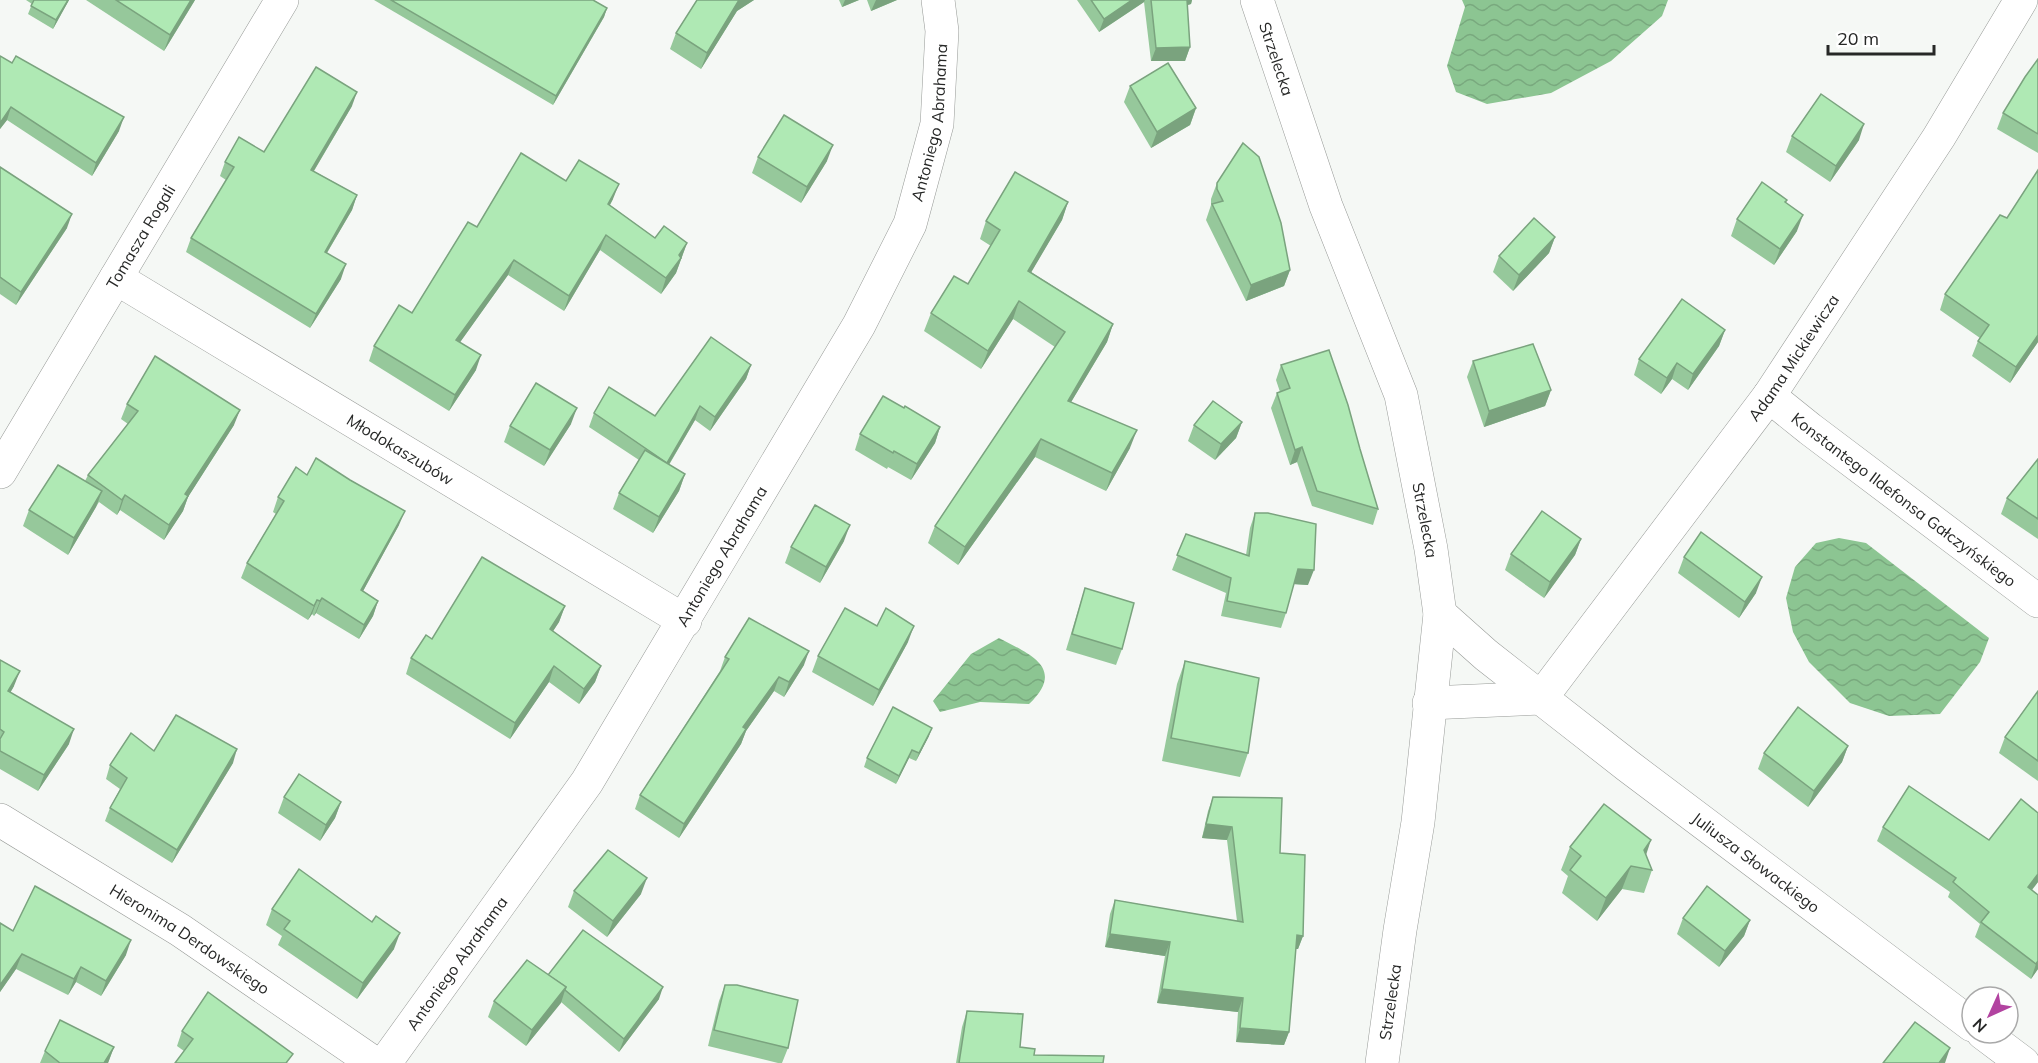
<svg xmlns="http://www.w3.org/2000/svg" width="2038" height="1063" font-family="Mulish,sans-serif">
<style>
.water{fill:url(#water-waves)}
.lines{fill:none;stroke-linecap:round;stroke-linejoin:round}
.street-casing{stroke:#979a97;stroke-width:34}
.secondary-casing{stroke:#979a97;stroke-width:34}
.street{stroke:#fff;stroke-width:33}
.secondary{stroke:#fff;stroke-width:33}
.wall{fill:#96c89b}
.shaded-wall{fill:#7aa37e}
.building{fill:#afe9b4;stroke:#7aa37e;stroke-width:1.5}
.labels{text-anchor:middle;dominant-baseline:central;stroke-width:5;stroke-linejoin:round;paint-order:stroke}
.street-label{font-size:16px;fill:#272827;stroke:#fff}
</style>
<defs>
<pattern id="water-waves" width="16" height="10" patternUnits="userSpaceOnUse" patternTransform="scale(1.5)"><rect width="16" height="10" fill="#8cc592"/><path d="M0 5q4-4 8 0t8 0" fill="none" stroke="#79a97e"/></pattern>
</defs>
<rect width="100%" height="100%" fill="#f5f8f5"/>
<g class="water">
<path d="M1462 0H1668L1662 16 1611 61 1551 93 1487 104 1456 92 1447 66 1465 7Z"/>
<path d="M1839 538 1866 543 1989 638 1980 662 1940 714 1889 716 1850 703 1809 662 1793 632 1786 598 1795 567 1816 543Z"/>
<path d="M999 638C1029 654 1067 668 1029 704L980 702 940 712 933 701 971 654Z"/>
</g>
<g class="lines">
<defs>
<g id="street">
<path id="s1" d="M1257 0 1326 206 1401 395 1431 549 1440 614 1418 822 1400 930 1382 1063"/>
<path id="s2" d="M116 278 685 621"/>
<path id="s3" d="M1769 396 1810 429 2038 601"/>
<path id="s4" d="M1440 614 1486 655 1628 766 1972 1025"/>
<path id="s5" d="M1541 698 1769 396 1939 137 2021 0"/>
<path d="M1429 703 1541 698"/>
<path id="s6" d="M0 820 180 930 374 1063"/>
<path d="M1983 1033 2023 1063"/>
<path id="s7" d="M385 1063 587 782 859 325 910 224 937 124 942 31 938 0"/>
</g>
<g id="secondary">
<path id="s8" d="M0 472 282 0"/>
</g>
</defs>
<use href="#street" class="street-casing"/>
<use href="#secondary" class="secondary-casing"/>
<use href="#street" class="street"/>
<use href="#secondary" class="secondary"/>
</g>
<g class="wall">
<path d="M26 0H69L53 29 28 14 32 4Z"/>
<path d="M86 0H195L164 51Z"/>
<path d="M374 0H593L607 8 604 17 553 105Z"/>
<path d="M697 0H754L737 11 701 69 670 49 676 33Z"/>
<path d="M839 0H859L842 7Z"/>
<path d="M867 0H897L871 11Z"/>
<path d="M1077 0H1192L1191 4 1187 5 1190 47 1185 61H1151L1144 2 1099 32Z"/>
<path d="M0 56 119 131 92 176 7 120 0 129Z"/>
<path d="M2038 59V153L1997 129 2003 113Z"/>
<path d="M1130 86 1196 108 1190 125 1151 148 1124 102Z"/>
<path d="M352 106 314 171 357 195 352 210 327 253 341 279 310 328 186 252 191 238 226 180 220 176 225 162 264 152Z"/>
<path d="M1792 136 1859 140 1830 182 1786 152Z"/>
<path d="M758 157 827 161 801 203 752 173Z"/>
<path d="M0 167 67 228 16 305 0 294Z"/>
<path d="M2038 170V342L2010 383 1972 356 1978 341 1980 338 1940 310 1945 294 2007 218Z"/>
<path d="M566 181 613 199 610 205 655 238 687 243 676 273 661 294 600 250 564 311 508 275 460 342 476 370 449 411 369 361 374 346 412 313 477 227Z"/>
<path d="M1217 183 1290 270 1284 286 1246 301 1206 220 1211 205V199Z"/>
<path d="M1787 200 1786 203 1797 231 1774 265 1731 236 1737 219Z"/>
<path d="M1068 202 1062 220 1031 272 1113 324 1107 342 1071 402 1130 448 1106 491 1035 457 958 565 928 543 935 526 1055 347 1013 319 981 369 924 331 931 313 968 284 991 246 980 239 986 221Z"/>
<path d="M1555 237 1549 253 1513 291 1493 272 1499 256Z"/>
<path d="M1725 330 1719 346 1688 390 1672 379 1661 394 1634 375 1639 359Z"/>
<path d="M1473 361 1551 390 1545 406 1484 427 1467 377Z"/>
<path d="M751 365 746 379 710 431 695 420 669 465 685 474 679 491 653 533 613 509 619 493 639 460 589 427 594 413 655 416Z"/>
<path d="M1281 365 1360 449 1378 509 1373 525 1312 506 1297 462 1290 465 1271 408 1277 393 1280 392 1276 380Z"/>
<path d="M127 404 234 425 188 497 183 511 164 540 120 510 117 515 99 502 96 507 68 555 23 526 29 510 85 481 88 475 128 424 121 419Z"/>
<path d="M904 408 940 427 935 443 911 480 888 467 887 469 855 450 860 434Z"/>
<path d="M1242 422 1236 438 1215 460 1188 441 1194 425Z"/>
<path d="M571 424 544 466 504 442 510 426Z"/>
<path d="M2038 459V539L2001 514 2007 498Z"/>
<path d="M307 475 399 525 363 591 378 601 373 616 359 639 316 613 314 616 312 614 308 620 241 578 247 563 276 514 273 512 278 497Z"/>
<path d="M1255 513 1308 585 1294 584 1286 613 1281 628 1221 616 1226 593 1172 570 1186 534 1246 555 1250 528Z"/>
<path d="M1581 539 1575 555 1544 598 1505 570 1511 554Z"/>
<path d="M844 541 820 583 785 563 791 547Z"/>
<path d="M1684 557 1756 593 1739 618 1678 573Z"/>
<path d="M1085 588 1122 649 1116 665 1066 650 1080 604Z"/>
<path d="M565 606 559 622 553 631 601 666 595 682 579 704 549 682 510 739 406 674 411 658 432 639Z"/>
<path d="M908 642 873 706 812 672 818 656Z"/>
<path d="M725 657 804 665 784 697 774 691 746 731 741 744 679 838 635 809 640 795 720 671Z"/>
<path d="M0 660 14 686 10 693 69 744 38 791 0 769Z"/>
<path d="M1185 661 1248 753 1240 777 1162 761 1177 684Z"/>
<path d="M2038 691V781L1999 753 2005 737Z"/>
<path d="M929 736 916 761 909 758 896 784 864 767 867 758Z"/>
<path d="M1848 746 1842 762 1808 807 1758 769 1764 753Z"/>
<path d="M154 751 233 763 172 863 105 821 110 808 120 789 106 779 110 765Z"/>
<path d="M284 797 341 802 335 818 320 841 278 813Z"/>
<path d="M1213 797 1280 853 1303 936 1298 949H1296L1289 1032 1284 1045 1236 1042 1238 1012 1157 1003 1165 956 1105 947 1110 914 1115 900 1237 921 1227 840 1202 838 1208 811Z"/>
<path d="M2038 813V882L2032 890 2038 895V969L2031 979 1975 937 1980 924 1948 897 1950 892 1877 841 1883 827 1989 840Z"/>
<path d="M1570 847 1646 855 1652 870 1644 893 1622 889 1597 921 1562 893 1568 876 1561 870Z"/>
<path d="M574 891 641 894 607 937 568 907Z"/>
<path d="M272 909 394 949 357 999 278 945 282 936 266 925Z"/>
<path d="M1683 918 1750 920 1744 936 1719 967 1677 934Z"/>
<path d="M0 923 13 931 126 955 101 996 76 982 68 995 16 969 0 992Z"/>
<path d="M548 975 659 999 619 1052 561 1002 526 1046 488 1017 494 1001Z"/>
<path d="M725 985 788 1048 782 1063H778L708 1046 719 1001Z"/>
<path d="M967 1011 1020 1047 1034 1055 1103 1063H956L962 1027Z"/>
<path d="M182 1031 289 1063 184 1051 177 1046Z"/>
<path d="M114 1047 108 1063H40L45 1051Z"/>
</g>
<g class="shaded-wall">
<path d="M68 0H69L53 29 56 20Z"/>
<path d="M191 0H195L164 51 170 35Z"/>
<path d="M739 0H754L737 11 701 69 707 53Z"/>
<path d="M845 0H859L842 7Z"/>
<path d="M876 0H897L871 11Z"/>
<path d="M1132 0H1145L1144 2 1099 32 1104 19Z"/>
<path d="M1184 0H1192L1191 4 1181 7Z"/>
<path d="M607 8 604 17 553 105 556 96Z"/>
<path d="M1190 47 1185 61H1151L1156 48Z"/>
<path d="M357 92 352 106 306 184 311 170Z"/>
<path d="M11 107 7 120 0 129V123Z"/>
<path d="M1196 108 1190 125 1151 148 1157 132Z"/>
<path d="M124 117 119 131 92 176 96 163Z"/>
<path d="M1864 124 1859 140 1830 182 1836 166Z"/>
<path d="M833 145 827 161 801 203 807 187Z"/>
<path d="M619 184 613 199 602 219 608 204Z"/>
<path d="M357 195 352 210 319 266 325 252Z"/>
<path d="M1068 202 1062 220 1022 288 1028 271Z"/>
<path d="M72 214 67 228 16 305 21 292Z"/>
<path d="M1803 215 1797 231 1774 265 1780 249Z"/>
<path d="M606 235 600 250 564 311 569 296Z"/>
<path d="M1555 237 1549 253 1513 291 1519 275Z"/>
<path d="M687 243 676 273 661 294 666 278 679 255Z"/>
<path d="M514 260 508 275 451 355 456 340Z"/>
<path d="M346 264 341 279 310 328 316 314Z"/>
<path d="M1290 270 1284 286 1246 301 1251 285Z"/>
<path d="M1019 301 1013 319 981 369 988 351Z"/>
<path d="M1113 324 1107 342 1061 419 1068 401Z"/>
<path d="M1725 330 1719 346 1688 390 1693 374Z"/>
<path d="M2038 335V342L2010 383 2016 367Z"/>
<path d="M481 355 476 370 449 411 455 395Z"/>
<path d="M1677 363 1672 379 1661 394 1667 378Z"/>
<path d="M751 365 746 379 710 431 715 417Z"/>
<path d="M1551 390 1545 406 1484 427 1489 411Z"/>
<path d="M700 406 695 420 662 476 667 463Z"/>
<path d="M577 408 571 424 544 466 550 450Z"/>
<path d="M240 410 234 425 188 497 183 511 164 540 169 525 185 494Z"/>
<path d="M1242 422 1236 438 1215 460 1221 444Z"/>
<path d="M940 427 935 443 911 480 917 464Z"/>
<path d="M1137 430 1130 448 1106 491 1112 473Z"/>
<path d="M1041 439 1035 457 958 565 965 547Z"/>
<path d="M1302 447 1297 462 1290 465 1295 450Z"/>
<path d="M685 474 679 491 653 533 659 517Z"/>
<path d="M102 491 96 507 68 555 74 538Z"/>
<path d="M125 495 120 510 117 515 122 500Z"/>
<path d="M405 511 399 525 356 604 361 590Z"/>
<path d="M850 525 844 541 820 583 826 567Z"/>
<path d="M1581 539 1575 555 1544 598 1550 582Z"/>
<path d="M1298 569 1314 570 1308 585 1292 584Z"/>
<path d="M1762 577 1756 593 1739 618 1745 602Z"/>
<path d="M322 598 316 613 314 616 320 601Z"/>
<path d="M317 600 312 614 308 620 314 606Z"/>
<path d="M378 601 373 616 359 639 364 625Z"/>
<path d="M565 606 559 622 544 645 550 629Z"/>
<path d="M914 626 908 642 873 706 879 690Z"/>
<path d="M809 651 804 665 784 697 789 682Z"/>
<path d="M554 666 549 682 510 739 515 723Z"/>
<path d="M601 666 595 682 579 704 584 689Z"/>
<path d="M20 671 14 686 2 707 8 691Z"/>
<path d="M779 677 774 691 746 731 741 744 679 838 684 824 743 727Z"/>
<path d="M932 728 929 736 916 761 919 753Z"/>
<path d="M74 729 69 744 38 791 44 775Z"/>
<path d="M1848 746 1842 762 1808 807 1814 791Z"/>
<path d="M237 749 233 763 172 863 177 850Z"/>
<path d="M912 750 909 758 896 784 899 776Z"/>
<path d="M341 802 335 818 320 841 326 825Z"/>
<path d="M1206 824 1232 827 1227 840 1202 838Z"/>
<path d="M1651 840 1643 864 1644 850Z"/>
<path d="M1631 866 1622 889 1597 921 1606 898Z"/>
<path d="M2038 874V882L2022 902 2028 887Z"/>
<path d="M647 878 641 894 607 937 613 921Z"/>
<path d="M1750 920 1744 936 1719 967 1725 951Z"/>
<path d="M400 933 394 949 357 999 363 983Z"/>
<path d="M1110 934 1170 942 1165 956 1105 947Z"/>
<path d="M1297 935 1303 936 1298 949H1292Z"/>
<path d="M131 940 126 955 101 996 106 981Z"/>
<path d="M22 954 16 969 0 992V985Z"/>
<path d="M2038 961V969L2031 979 2036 964Z"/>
<path d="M81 967 76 982 68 995 74 979Z"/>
<path d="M566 987 561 1003 526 1046 532 1030Z"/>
<path d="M663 987 659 999 619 1052 624 1039Z"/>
<path d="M1162 989 1243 998 1238 1012 1157 1003Z"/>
<path d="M1240 1028 1289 1032 1284 1045 1236 1042Z"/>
<path d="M114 1047 108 1063H104Z"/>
<path d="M1950 1048 1945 1063H1939Z"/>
</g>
<g class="building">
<path d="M34 0H68L56 20 31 6Z"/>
<path d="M116 0H191L170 35Z"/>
<path d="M391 0H593L607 8 556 96Z"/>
<path d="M697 0H739L707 53 676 33Z"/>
<path d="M1091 0H1132L1104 19Z"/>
<path d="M1151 0H1187L1190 47 1156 48Z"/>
<path d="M0 56 12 63 16 56 124 117 96 163 11 107 0 123Z"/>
<path d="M2038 59V134L2003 113 2025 77Z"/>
<path d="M1168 63 1196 108 1157 132 1130 86Z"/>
<path d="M316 67 357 92 311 170 357 195 325 252 346 264 316 314 191 238 234 167 225 162 239 137 264 152Z"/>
<path d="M1821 94 1864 124 1836 166 1792 136Z"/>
<path d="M784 115 833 145 807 187 758 157Z"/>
<path d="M1243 143 1259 157 1281 223 1290 270 1251 285 1212 204 1223 201 1217 189V183Z"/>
<path d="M521 153 566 181 579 160 619 184 608 204 655 238 664 226 687 243 679 255 681 258 666 278 606 235 569 296 514 260 456 340 481 355 455 395 374 346 399 305 412 313 468 222 477 227Z"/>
<path d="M0 167 72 214 21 292 0 277Z"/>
<path d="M2038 170V335L2016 367 1978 341 1989 325 1945 294 2000 215 2007 218Z"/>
<path d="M1015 172 1068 202 1028 271 1113 324 1068 401 1137 430 1112 473 1041 439 965 547 935 526 1065 332 1019 301 988 351 931 313 954 276 968 284 1000 230 986 221Z"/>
<path d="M1762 182 1787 200 1785 202 1803 215 1780 249 1737 219Z"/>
<path d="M1534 218 1555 237 1519 275 1499 256Z"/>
<path d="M1682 299 1725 330 1693 374 1677 363 1667 378 1639 359Z"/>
<path d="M711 337 751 365 715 417 700 406 667 463 594 413 609 387 655 416Z"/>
<path d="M1533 344 1551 390 1489 411 1473 361Z"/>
<path d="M1329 350 1348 405 1360 449 1378 509 1317 491 1302 447 1295 450 1277 393 1290 388 1281 365Z"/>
<path d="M155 356 240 410 185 494 188 496 169 525 125 495 122 500 88 475 138 411 127 404Z"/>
<path d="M536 383 577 408 550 450 510 426Z"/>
<path d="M883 396 904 408 905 406 940 427 917 464 894 451 893 453 860 434Z"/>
<path d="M1213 401 1242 422 1221 444 1194 425Z"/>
<path d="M645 450 685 474 659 517 619 493Z"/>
<path d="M316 458 350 480 405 511 361 590 378 601 364 625 322 598 320 601 317 600 314 606 247 563 284 501 278 497 296 467 307 475Z"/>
<path d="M2038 459V519L2007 498Z"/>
<path d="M58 465 102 491 74 538 29 510Z"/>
<path d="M815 505 850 525 826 567 791 547Z"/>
<path d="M1542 511 1581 539 1550 582 1511 554Z"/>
<path d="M1255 513H1268L1316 524 1314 570 1298 569 1286 613 1227 601 1231 578 1177 555 1186 534 1249 556Z"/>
<path d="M1701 532 1762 577 1745 602 1684 557Z"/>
<path d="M482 557 565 606 550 629 601 666 584 689 554 666 515 723 411 658 426 635 432 639Z"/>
<path d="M1085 588 1134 603 1122 649 1072 634Z"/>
<path d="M845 608 877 626 886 608 914 626 879 690 818 656Z"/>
<path d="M749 618 809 651 789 682 779 677 743 727 746 729 684 824 640 795 729 659 725 657Z"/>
<path d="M0 660 20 671 8 691 74 729 44 775 0 751V739L4 732 0 729Z"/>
<path d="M1185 661 1259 678 1248 753 1171 738Z"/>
<path d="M2038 691V761L2005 737Z"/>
<path d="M893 707 932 728 919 753 912 750 899 776 867 758Z"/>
<path d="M1798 707 1848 746 1814 791 1764 753Z"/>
<path d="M176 715 237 749 177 850 110 808 127 778 110 765 131 733 154 751Z"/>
<path d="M299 774 341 802 326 825 284 797Z"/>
<path d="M1909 786 1989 840 2021 799 2038 813V874L2028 887 2038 895V961L2036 964 1981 922 1989 912 1953 882 1956 878 1883 827Z"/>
<path d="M1213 797 1282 798 1280 853 1305 855 1303 936 1297 935 1289 1032 1240 1028 1243 998 1162 989 1170 942 1110 934 1115 900 1243 922 1232 827 1206 824Z"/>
<path d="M1604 804 1651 840 1644 850 1652 870 1631 866 1606 898 1570 870 1581 856 1570 847Z"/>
<path d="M608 850 647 878 613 921 574 891Z"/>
<path d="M299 869 372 922 376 916 400 933 363 983 284 929 290 921 272 909Z"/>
<path d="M35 886 131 940 106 981 81 967 74 979 22 954 0 985V923L13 931Z"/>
<path d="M1707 886 1750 920 1725 951 1683 918Z"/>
<path d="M583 930 663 987 624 1039 565 990 566 987 548 975Z"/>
<path d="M527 960 566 987 532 1030 494 1001Z"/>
<path d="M725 985H737L798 1000 788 1048 714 1030Z"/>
<path d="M208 992 293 1054 286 1063H175L193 1039 182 1031Z"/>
<path d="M967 1011 1023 1014 1020 1047 1035 1049 1034 1055 1104 1056 1103 1063H959Z"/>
<path d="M60 1020 114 1047 104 1063H60L45 1051Z"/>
<path d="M1915 1022 1950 1048 1939 1063H1883Z"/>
</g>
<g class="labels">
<g class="street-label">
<text stroke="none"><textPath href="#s1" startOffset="62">Strzelecka</textPath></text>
<text stroke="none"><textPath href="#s7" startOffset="1095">Antoniego Abrahama</textPath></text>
<text stroke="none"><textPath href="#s8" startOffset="274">Tomasza Rogali</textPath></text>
<text stroke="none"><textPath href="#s5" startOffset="424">Adama Mickiewicza</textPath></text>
<text stroke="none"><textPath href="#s2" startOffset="332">Młodokaszubów</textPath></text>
<text stroke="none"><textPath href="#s3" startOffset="170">Konstantego Ildefonsa Gałczyńskiego</textPath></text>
<text stroke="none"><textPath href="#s1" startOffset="548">Strzelecka</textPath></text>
<text stroke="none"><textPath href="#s7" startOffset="609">Antoniego Abrahama</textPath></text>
<text stroke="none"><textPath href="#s4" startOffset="402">Juliusza Słowackiego</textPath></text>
<text stroke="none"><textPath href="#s6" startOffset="224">Hieronima Derdowskiego</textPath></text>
<text stroke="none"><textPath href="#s7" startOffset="123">Antoniego Abrahama</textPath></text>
<text transform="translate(1390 1002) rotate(-82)">Strzelecka</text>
</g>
</g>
<g transform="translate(1990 1015) rotate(225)"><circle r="28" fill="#ffffff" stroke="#a9a9a9" stroke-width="1.5"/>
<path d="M0-4.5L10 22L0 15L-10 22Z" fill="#b243a0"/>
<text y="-9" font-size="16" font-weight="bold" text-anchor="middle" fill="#272827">N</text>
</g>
<path d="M1828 45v9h106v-9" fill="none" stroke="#272827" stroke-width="3"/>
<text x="1837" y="45" font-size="18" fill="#272827" stroke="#ffffff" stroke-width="4.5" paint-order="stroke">20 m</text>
</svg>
